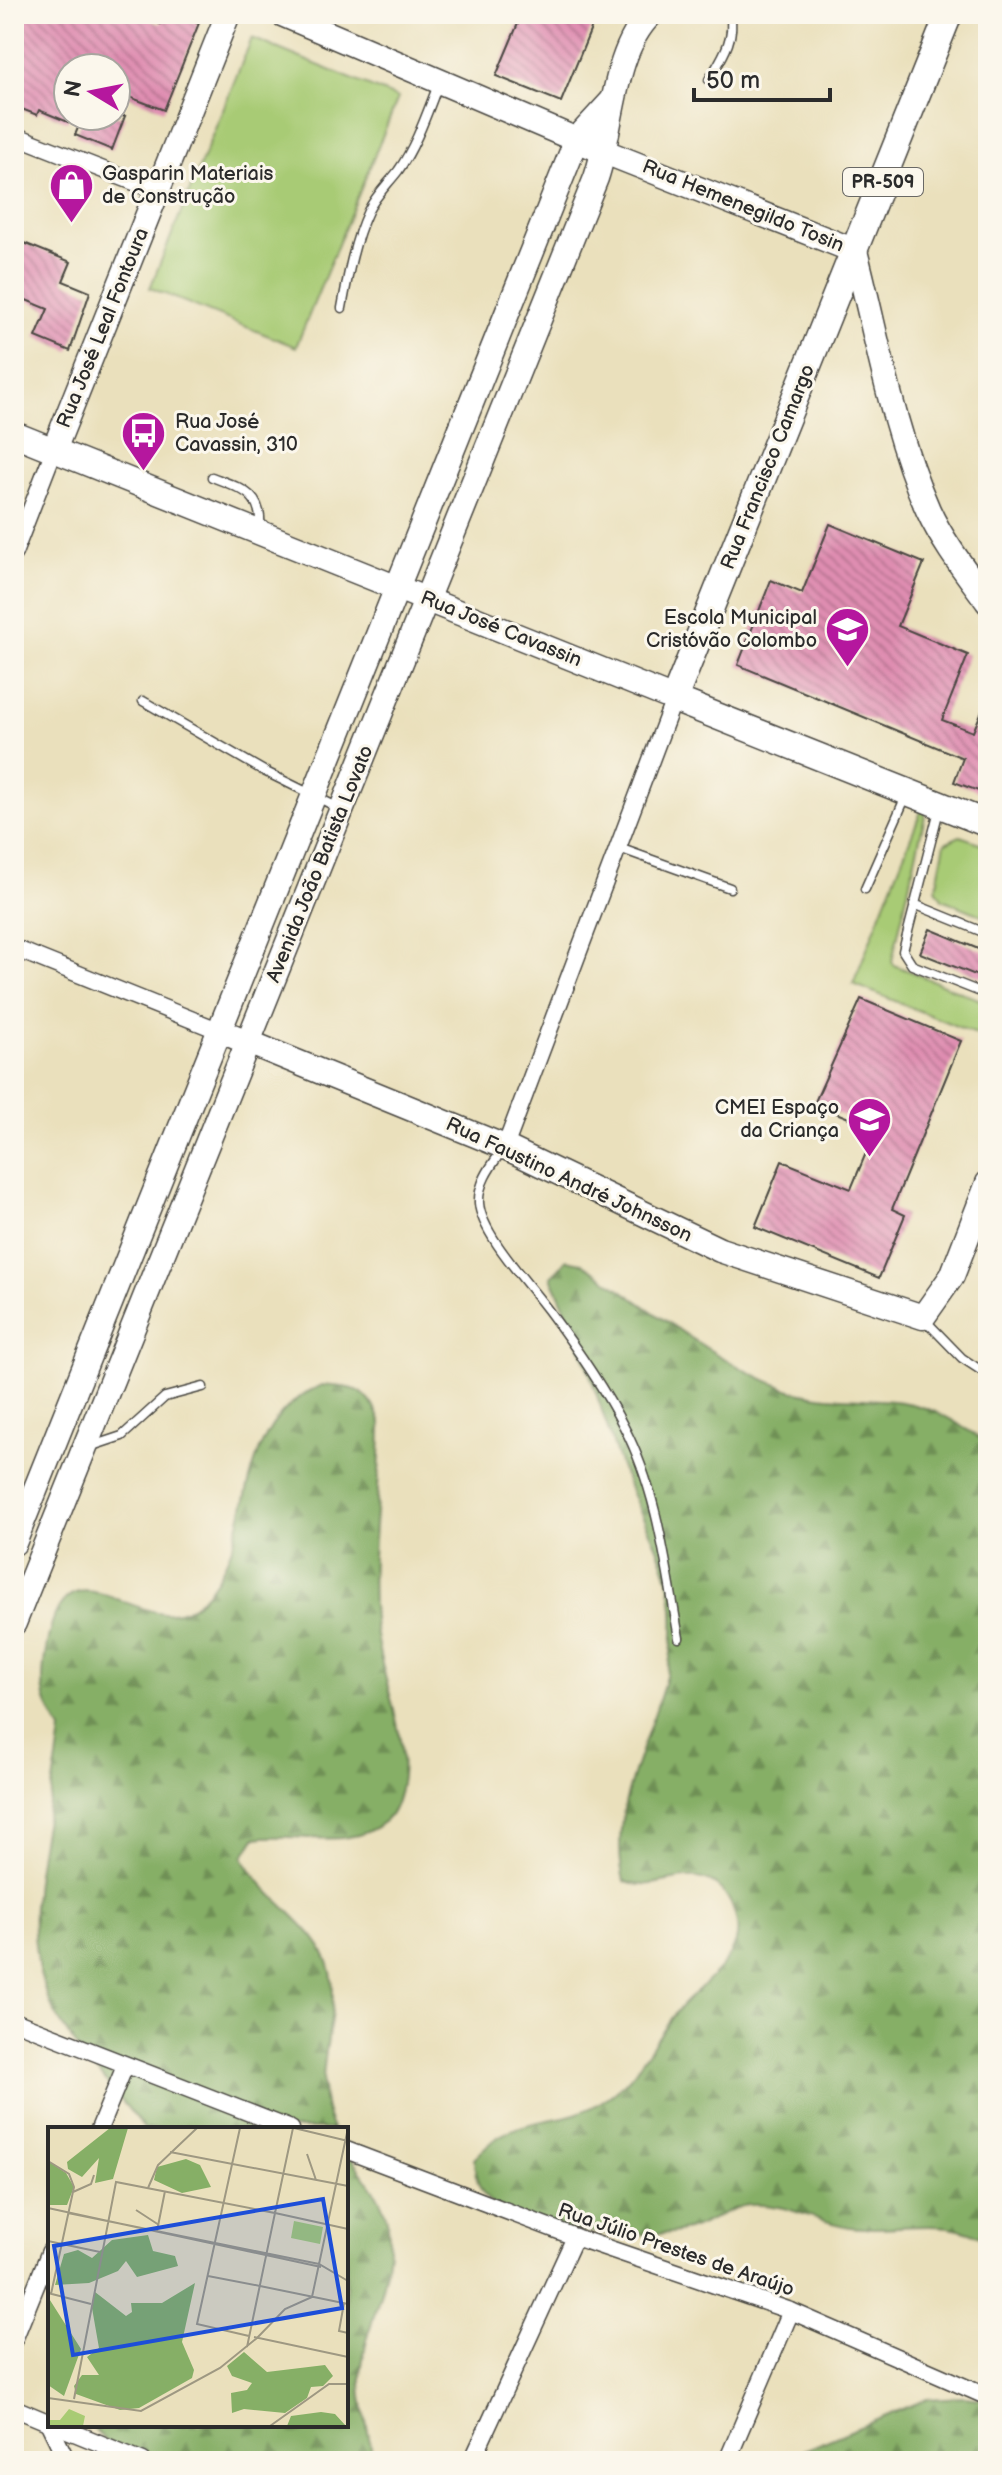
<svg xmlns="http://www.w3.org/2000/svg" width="1002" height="2475" font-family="'Balsamiq Sans',sans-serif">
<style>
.green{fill:#a8cb74;stroke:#6a7b50;stroke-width:2}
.forest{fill:url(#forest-firs);stroke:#586d48;stroke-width:2}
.building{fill:url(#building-back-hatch)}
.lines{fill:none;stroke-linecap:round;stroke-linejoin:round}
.lane-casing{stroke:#484641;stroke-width:11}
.street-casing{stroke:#484641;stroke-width:19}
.secondary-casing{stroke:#484641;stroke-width:27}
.primary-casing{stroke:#484641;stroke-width:29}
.lane{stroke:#fff;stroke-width:8}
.street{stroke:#fff;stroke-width:16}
.secondary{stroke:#fff;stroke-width:24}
.primary{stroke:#fff;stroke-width:26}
.labels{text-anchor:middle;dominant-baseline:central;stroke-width:6;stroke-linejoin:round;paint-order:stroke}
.shield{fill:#fbf7ec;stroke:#696865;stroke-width:2}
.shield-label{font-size:18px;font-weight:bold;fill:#2b2b2b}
.poi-label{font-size:20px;fill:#2b2b2b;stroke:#fbf7ec;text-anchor:start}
.street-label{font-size:20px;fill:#2b2b2b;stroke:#fbf7ec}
.inset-road{fill:none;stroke:#9e9882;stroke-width:2}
.view{fill:#1d4ed8;fill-opacity:0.15;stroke:#1d4ed8;stroke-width:4}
.inset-edge{fill:none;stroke:#2b2b2b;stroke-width:4}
</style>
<defs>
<pattern id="forest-firs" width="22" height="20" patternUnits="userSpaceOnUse" patternTransform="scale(2)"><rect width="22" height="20" fill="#86af66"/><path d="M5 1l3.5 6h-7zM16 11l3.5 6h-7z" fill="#6e8f54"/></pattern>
<pattern id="building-back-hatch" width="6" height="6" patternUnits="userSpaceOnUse" patternTransform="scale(2)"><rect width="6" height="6" fill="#df8db1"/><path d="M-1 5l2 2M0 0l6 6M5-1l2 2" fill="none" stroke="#b57390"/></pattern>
</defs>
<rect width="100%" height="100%" fill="#fbf7ec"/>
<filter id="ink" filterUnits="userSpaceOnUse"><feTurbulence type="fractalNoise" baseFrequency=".0125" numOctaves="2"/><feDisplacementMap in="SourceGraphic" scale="16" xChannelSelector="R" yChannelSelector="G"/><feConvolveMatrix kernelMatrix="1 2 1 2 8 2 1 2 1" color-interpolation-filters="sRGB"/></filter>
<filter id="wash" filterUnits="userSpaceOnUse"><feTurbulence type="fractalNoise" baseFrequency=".006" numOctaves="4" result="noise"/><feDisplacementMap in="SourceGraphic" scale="32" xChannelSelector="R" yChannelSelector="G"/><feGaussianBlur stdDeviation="1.8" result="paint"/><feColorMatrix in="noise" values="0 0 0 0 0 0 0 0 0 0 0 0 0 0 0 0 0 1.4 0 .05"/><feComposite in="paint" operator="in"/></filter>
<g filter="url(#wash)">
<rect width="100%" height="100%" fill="#eae0bc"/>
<g class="green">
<path d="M252 38 398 98 296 347 150 288Z"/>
<path d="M922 809 926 811 892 961 894 965 988 1003V1039L853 984Z"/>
<path d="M960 836 988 846V918L942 899 936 888 945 843Z"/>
</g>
<g class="forest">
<path d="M566 1260 582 1263C648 1306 711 1360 785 1388 823 1402 862 1396 901 1402 935 1407 960 1424 988 1444V2242C951 2213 893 2233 850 2227 815 2222 786 2202 750 2205 728 2207 708 2224 687 2230 647 2241 522 2232 491 2203 478 2190 475 2176 474 2159 514 2109 559 2131 604 2100 637 2079 653 2040 677 2011 696 1988 727 1971 736 1941 741 1924 732 1897 717 1886 687 1864 654 1895 624 1881 605 1803 659 1728 671 1653 684 1572 645 1534 620 1464 597 1399 581 1339 551 1277Z"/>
<path d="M322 1385C357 1388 369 1388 381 1424 381 1489 368 1555 374 1620 378 1667 399 1710 402 1757 404 1775 399 1809 385 1821 349 1852 298 1831 255 1838L243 1857C265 1901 322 1927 331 1972 341 2024 307 2078 333 2129H144C115 2089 74 2051 52 2007 10 1920 52 1820 61 1730 40 1697 40 1683 47 1644 67 1525 148 1652 200 1600 264 1537 225 1427 322 1385Z"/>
<path d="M346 2152C360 2172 382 2194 387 2220 398 2272 364 2324 361 2376 360 2405 370 2433 373 2461H150L106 2442 91 2425H346Z"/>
<path d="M965 2397 988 2400V2461H778L927 2399Z"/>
</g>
<g id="blocks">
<g class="building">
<path d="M14 14H135L160 24 164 14H176L199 23 164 110 116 92V68H68V122L39 110 37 115 19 108 21 104 14 101V60L23 37 14 34Z"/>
<path d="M522 14H597L561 102 496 76Z"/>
<path d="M83 116H125L112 150 75 135Z"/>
<path d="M24 243 71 262 63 281 90 292 70 351 36 337 48 309 14 295V251L20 254Z"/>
<path d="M830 524 924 563 898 626 968 655 942 720 973 732 988 697V773L981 792 954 782 963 758 738 665 771 580 802 593Z"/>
<path d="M930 929 988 953V980L920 953Z"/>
<path d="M861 999 961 1041 892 1209 905 1215 879 1278 755 1227 782 1161 851 1189 876 1129 814 1104Z"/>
</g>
</g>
</g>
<g filter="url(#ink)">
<use href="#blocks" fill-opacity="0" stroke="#484641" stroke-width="2"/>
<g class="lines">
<defs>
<g id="lane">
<path d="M709 80C721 59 736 39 730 14"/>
<path d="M342 308C348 275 354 241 368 211 376 195 388 184 398 171 416 146 427 113 438 85"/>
<path d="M212 477C240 488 263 493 260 528"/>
<path d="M143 701 264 771 339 808"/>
<path d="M939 810 903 951 912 965 988 995"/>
<path d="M619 848 730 888"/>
<path d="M865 889 906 796"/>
<path d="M914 904 988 934"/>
<path d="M503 1149C492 1165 478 1182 479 1203 481 1234 529 1284 548 1310 575 1346 603 1386 624 1427 658 1492 666 1567 679 1638"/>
<path d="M923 1318 962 1358 988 1375"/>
<path d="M89 1447 122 1436 165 1397 203 1387"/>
</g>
<g id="street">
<path d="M14 135 157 191"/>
<path d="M14 553 54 450"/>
<path d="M14 948 220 1031"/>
<path d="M505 1147 674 699"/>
<path d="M14 2021 291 2129"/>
<path d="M99 2129 125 2066"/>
<path d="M346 2150 575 2237 791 2311 988 2397"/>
<path d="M14 2340 50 2251"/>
<path d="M14 2408 50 2423"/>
<path d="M48 2422 67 2461"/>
<path d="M55 2425 143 2461"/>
<path d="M472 2461 575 2237"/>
<path d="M727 2461 791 2311"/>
</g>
<g id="secondary">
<path d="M282 14 605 152 855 251C877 336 892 429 928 510 943 543 967 573 988 602"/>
<path d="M14 434 674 699"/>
<path d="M54 450 228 14"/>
<path d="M233 1036 505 1147 720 1250 923 1317 952 1276 988 1183"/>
<path d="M14 1543 577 139 612 101"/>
<path d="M14 1623 596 178C613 129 612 51 651 14"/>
</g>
<path id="primary" d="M949 14 674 699 988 824"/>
</defs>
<use href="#lane" class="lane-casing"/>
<use href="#street" class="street-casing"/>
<use href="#secondary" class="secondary-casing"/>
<use href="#primary" class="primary-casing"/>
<use href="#lane" class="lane"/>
<use href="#street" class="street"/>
<use href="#secondary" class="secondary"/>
<use href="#primary" class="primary"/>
</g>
</g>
<defs>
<symbol id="shop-pin" viewBox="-11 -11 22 30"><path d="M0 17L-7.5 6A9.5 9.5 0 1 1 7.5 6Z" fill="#b5179e" stroke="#fbf7ec"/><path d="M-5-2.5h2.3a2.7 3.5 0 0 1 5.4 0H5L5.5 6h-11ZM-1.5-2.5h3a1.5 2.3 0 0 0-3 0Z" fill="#fff"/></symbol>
<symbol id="bus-pin" viewBox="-11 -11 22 30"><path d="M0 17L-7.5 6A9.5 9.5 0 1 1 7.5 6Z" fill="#b5179e" stroke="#fbf7ec"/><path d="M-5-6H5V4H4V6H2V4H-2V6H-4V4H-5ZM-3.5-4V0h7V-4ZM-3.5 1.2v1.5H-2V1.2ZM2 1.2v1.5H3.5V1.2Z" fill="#fff"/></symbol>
<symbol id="school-pin" viewBox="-11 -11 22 30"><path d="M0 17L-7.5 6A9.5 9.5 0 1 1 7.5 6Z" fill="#b5179e" stroke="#fbf7ec"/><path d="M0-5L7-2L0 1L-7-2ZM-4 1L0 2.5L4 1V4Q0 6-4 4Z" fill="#fff"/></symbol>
</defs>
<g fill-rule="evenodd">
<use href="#shop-pin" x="46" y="160" width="51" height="69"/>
<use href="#bus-pin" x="118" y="408" width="51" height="69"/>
<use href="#school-pin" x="822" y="604" width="51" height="69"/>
<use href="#school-pin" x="844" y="1094" width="51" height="69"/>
</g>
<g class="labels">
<rect class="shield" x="843" y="168" width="80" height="28" rx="6"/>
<g class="shield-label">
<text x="883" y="182">PR-509</text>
</g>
<g class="poi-label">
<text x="102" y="174">Gasparin Materiais<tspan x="102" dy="23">de Construção</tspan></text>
<text x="175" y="422">Rua José<tspan x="175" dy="23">Cavassin, 310</tspan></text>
<text x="817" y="618" text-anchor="end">Escola Municipal<tspan x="817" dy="23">Cristóvão Colombo</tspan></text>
<text x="839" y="1108" text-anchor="end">CMEI Espaço<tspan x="839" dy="23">da Criança</tspan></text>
</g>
<g class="street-label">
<text transform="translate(743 206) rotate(22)">Rua Hemenegildo Tosin</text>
<text transform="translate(103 328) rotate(-68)">Rua José Leal Fontoura</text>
<text transform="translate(768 467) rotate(-68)">Rua Francisco Camargo</text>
<text transform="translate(501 629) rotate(22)">Rua José Cavassin</text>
<text transform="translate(320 864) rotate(-68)">Avenida João Batista Lovato</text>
<text transform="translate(569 1180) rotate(25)">Rua Faustino André Johnsson</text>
<text transform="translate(676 2250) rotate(19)">Rua Júlio Prestes de Araújo</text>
</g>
</g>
<g transform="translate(48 2127)">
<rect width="300" height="300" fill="#eae0bc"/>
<path d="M246 94 275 100 272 117 243 111ZM21 282 37 289 35 299H0V293H12Z" fill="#a8cb74"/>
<path d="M62 1H80L65 52 47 56 51 31 34 50 20 42 19 35ZM138 32 152 38 163 60 134 66 106 53 109 40ZM0 34 18 46 26 60 19 78H0ZM100 108 105 124 127 129 130 139 89 150 78 134 70 144 41 156 7 158 16 127 30 123 44 131 64 113ZM147 156 134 215 146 243 144 251 91 281 72 283 28 267 26 259 34 248H51L39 230 51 221 44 181 47 165 78 189 84 185 83 176H114ZM0 170 33 222 16 269 0 258ZM196 225 219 245 277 238 285 249 275 259 263 260 259 271 237 286 196 282 184 286 183 266 199 263 204 256 184 249 179 239ZM273 285 287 287 298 299H239L243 289Z" fill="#86af66"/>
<path class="inset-road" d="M192 1 149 197 201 209M246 1 300 14M122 25 300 59M259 27 268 53M0 34 21 47 26 60 3 167M100 61 110 38 149 1M25 65 43 57 46 48M0 81 273 140M88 83 111 98M20 86 271 137 300 154M109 104 117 64M0 114 52 125M160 149 212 159M212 159 300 177M0 166 43 177M296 176 291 204 300 206M206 210 300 230M209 211 237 182 264 170 300 1M199 220 227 86 300 102M0 271 93 284 172 241 209 211M26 272 68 55 227 86 245 1M222 299 281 257H300"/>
<path class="view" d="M275 72 294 181 25 228 6 119Z"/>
<rect width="300" height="300" class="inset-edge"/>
</g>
<rect width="1002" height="2475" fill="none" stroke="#fbf7ec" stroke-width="48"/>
<g transform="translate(92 92) rotate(280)"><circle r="38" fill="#fbf7ec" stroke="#a8a59f" stroke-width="2"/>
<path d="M0-6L14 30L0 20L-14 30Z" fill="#b5179e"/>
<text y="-12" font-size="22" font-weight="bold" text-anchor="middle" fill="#2b2b2b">N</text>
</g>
<path d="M694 88v12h136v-12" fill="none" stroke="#2b2b2b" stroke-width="4"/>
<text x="706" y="88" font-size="24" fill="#2b2b2b" stroke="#fbf7ec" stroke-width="6" paint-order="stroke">50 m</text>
</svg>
